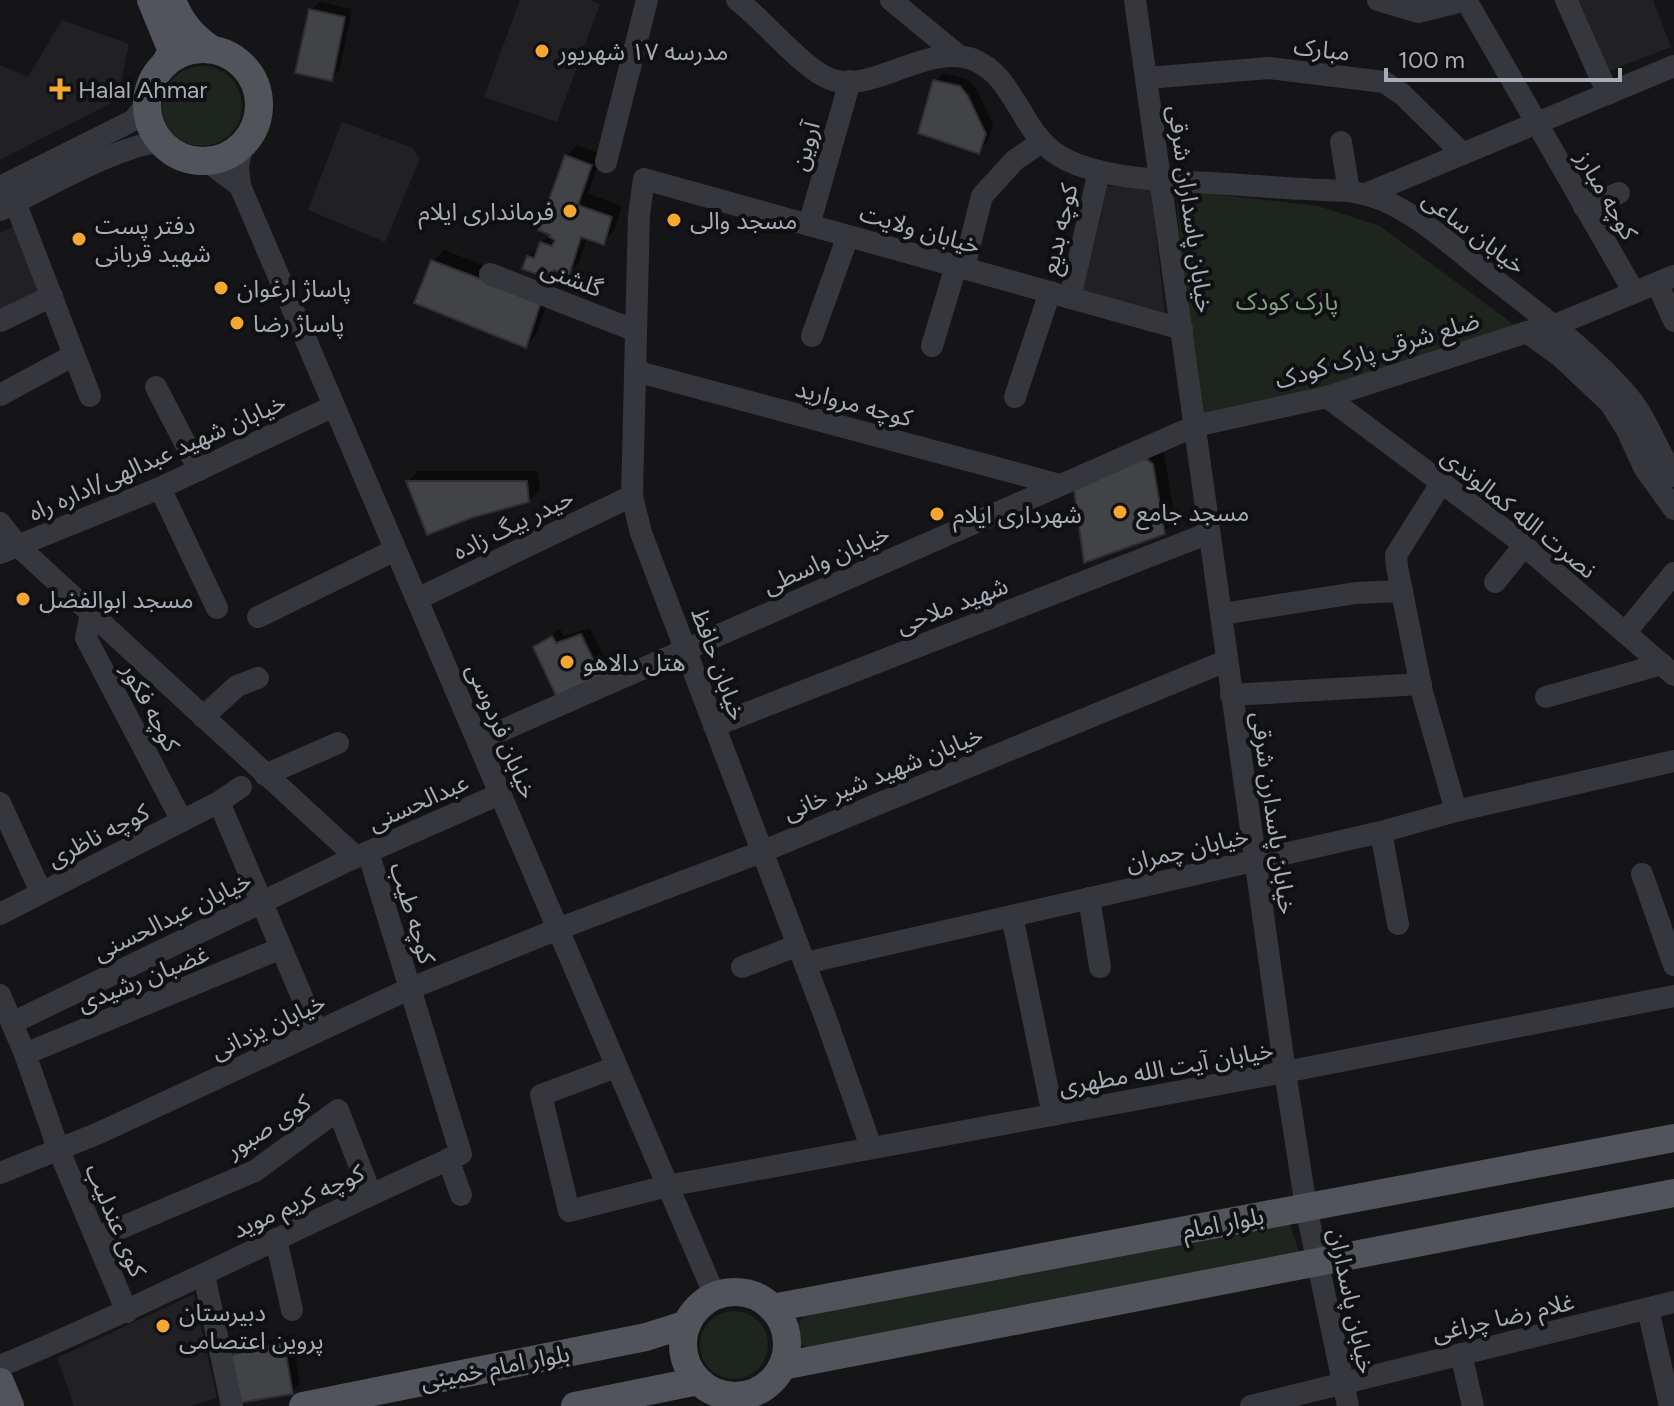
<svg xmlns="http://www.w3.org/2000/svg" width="1674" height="1406" font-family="Figtree,'Noto Sans Arabic',sans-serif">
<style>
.built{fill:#212124}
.green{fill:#1d251e}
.shadow{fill:#0007}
.building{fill:#414347;stroke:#2f2f33;stroke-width:2}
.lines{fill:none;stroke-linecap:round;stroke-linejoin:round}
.minor{stroke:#36373c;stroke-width:22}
.major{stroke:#52545b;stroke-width:28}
.poi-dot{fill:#f4a830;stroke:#101012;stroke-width:3}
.labels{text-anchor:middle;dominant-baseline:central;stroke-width:8;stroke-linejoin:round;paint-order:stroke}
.street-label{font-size:24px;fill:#a7adb7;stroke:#101012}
.poi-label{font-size:24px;fill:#a7adb7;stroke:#101012;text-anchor:start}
.park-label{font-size:24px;fill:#7da37e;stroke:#101012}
</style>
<rect width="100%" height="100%" fill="#151517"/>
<g class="built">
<path d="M520 0H590L600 4 557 122 484 97Z"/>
<path d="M1567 0H1653L1671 47 1599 75Z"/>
<path d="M62 20 129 44 117 100 0 160V65L28 77Z"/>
<path d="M342 122 413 148 420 159 385 242 308 210Z"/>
<path d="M1103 185 1151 190 1165 313 1078 290Z"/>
<path d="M16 225 41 292 0 313V233Z"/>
<path d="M194 1294 217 1398 191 1406H74L57 1358Z"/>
</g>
<g class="green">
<circle cx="202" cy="106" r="40"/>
<path d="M1176 194H1211L1318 206 1380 226 1520 329 1325 394 1197 422Z"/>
<path d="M1289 1222 1300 1255 810 1350C793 1341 792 1328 805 1315Z"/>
<circle cx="734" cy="1345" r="34"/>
</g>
<g class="shadow">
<path d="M319 2 352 9 339 71 331 79 311 10Z"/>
<path d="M943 73 968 79 976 88 993 125 987 143 979 151 935 82Z"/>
<path d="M577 145 602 154 588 194 622 206 614 231 603 242 587 237 579 263 568 273 558 270 550 277 529 257 551 233 566 156Z"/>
<path d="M444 250 551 291 536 335 525 346 433 261Z"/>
<path d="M1156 447 1164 453 1175 521 1164 532 1087 479Z"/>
<path d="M418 471H538L540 490 528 501 408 481Z"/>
<path d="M590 628 609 667 601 675 535 647 560 629 564 636Z"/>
<path d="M291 1335 300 1384 292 1392 233 1356 241 1348Z"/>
</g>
<g class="building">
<path d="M309 9 345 17 332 81 295 73Z"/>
<path d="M933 80 960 86 968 96 986 134 979 154 918 133Z"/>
<path d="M565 155 592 165 578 205 612 217 604 245 581 237 569 276 554 270 551 279 522 269 527 256 534 258 540 242 552 246 555 240 549 237 550 235 538 230Z"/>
<path d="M431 260 541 302 526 348 414 303Z"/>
<path d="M1144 457 1153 464 1165 534 1084 563 1074 490Z"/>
<path d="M406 481H527L529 502 471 518 427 535Z"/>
<path d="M581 634 602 677 557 698 533 647 552 636 556 643Z"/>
<path d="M284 1342 293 1394 238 1403 231 1355Z"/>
</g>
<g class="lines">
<g class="minor">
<path d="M737 0C764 20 802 68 830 79 871 95 926 43 972 59 1013 74 1021 130 1055 153 1094 181 1179 181 1227 184 1268 187 1308 190 1349 191 1365 194 1381 198 1395 206 1430 224 1459 252 1489 275 1538 314 1588 349 1628 396 1648 420 1657 450 1674 476"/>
<path d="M891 0 959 56"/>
<path d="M1135 0 1285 1072 1306 1207 1348 1406"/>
<path d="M1378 0 1418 12 1466 0"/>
<path d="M1466 0 1634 292"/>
<path d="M1566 0 1608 94"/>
<path d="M1147 78 1269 68 1384 82 1402 94 1463 154"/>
<path d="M1341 142 1349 191"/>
<path d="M242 147 238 166 240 186 715 1296"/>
<path d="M208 162 240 186"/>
<path d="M606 162 647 0"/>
<path d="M0 187 134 120 147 103"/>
<path d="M1366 194 1674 66"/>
<path d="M15 202 90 396"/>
<path d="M1584 207 1619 193"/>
<path d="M0 210C40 191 120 144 161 142"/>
<path d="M809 225 850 81"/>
<path d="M964 268 982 196 1015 160 1040 143"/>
<path d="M490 274 636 331"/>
<path d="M1657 283 1674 321"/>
<path d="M1070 298 1099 171"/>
<path d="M0 321 52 296"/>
<path d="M1527 332 1560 356 1610 403 1626 428 1645 469 1674 509"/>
<path d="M812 336 848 236"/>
<path d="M932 346 956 266"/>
<path d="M635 371 1060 485"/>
<path d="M156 387 199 470"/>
<path d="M0 395 74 355"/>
<path d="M1015 397 1050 292"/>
<path d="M1327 397 1513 536 1674 675"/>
<path d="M1442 482 1396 555 1397 567 1422 692 1456 811"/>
<path d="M160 488 217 608"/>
<path d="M0 523 18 546 356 857"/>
<path d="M0 553 160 488 334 406"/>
<path d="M1495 582 1524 546"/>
<path d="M417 599 632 496"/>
<path d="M91 613 86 638 182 821"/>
<path d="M1222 614 1356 593 1402 591"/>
<path d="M258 617 395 550"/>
<path d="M1625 633 1674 573"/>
<path d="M1231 695 1421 684"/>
<path d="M1546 697 1662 664"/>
<path d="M203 717 237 686 258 678"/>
<path d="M714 726 1209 533"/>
<path d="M478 741 1195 426 1327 397 1527 332 1553 326 1674 276"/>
<path d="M265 775 338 743"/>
<path d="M219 802 317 1032"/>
<path d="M0 803 41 892"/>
<path d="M1381 832 1398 924"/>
<path d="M1642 874 1674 965"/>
<path d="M1089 898 1100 967"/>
<path d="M0 914 219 802 241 787"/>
<path d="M1012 916 1053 1115"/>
<path d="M805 963 1381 832 1456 811 1674 761"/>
<path d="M742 967 798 945"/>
<path d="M0 995 25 1054 58 1148 127 1312"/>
<path d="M12 1023 343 863 500 794"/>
<path d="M25 1054 279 949"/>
<path d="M616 1067 541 1095 569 1211 667 1186 1285 1072 1674 996"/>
<path d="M871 1147 826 1019 641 533 632 496 639 215 644 179 1182 329"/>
<path d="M448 1159 461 1195"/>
<path d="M0 1173 99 1133 409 989 558 929 761 852 1226 661"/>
<path d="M97 1238 255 1171 338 1110 371 1195"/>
<path d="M276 1239 292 1310"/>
<path d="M204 1275 232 1406"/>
<path d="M1648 1309 1670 1406"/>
<path d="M1461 1354 1473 1406"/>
<path d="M0 1366C156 1301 306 1222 461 1154L368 852"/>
<path d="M745 1396 747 1406"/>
<path d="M1251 1406 1674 1302"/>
</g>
<g class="major">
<path d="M151 0 172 51 165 64"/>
<path d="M172 0C180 22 192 36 211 49"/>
<circle cx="203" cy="105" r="56"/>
<circle cx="735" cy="1344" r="52"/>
<path d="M772 1308 1674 1138"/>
<path d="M782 1366 1674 1193"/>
<path d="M0 1382 10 1406"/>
<path d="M303 1406 646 1337 687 1324"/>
<path d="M575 1406 698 1381"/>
</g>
</g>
<g class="poi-dot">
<circle cx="542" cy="51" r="8"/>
<path d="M56 77h8v8h8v8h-8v8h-8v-8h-8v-8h8z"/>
<circle cx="570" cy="211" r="8"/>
<circle cx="674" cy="220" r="8"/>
<circle cx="79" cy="239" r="8"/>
<circle cx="221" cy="288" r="8"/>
<circle cx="237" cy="323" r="8"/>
<circle cx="1120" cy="512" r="8"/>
<circle cx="937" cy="514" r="8"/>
<circle cx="23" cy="599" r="8"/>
<circle cx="567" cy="662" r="8"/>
<circle cx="163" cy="1326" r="8"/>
</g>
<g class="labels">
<g class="street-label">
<text transform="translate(1322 49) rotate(7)">مبارک</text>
<text transform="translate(805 146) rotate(-74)">آروین</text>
<text transform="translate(1607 195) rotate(60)">کوچه مبارز</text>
<text transform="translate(1191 209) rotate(82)">خیابان پاسداران شرقی</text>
<text transform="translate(920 229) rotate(16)">خیابان ولایت</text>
<text transform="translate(1059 229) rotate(-77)">کوچه بدیع</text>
<text transform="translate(1474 232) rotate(37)">خیابان ساعی</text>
<text transform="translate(572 278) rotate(21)">گلشنی</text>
<text transform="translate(1377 350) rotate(-17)">ضلع شرقی پارک کودک</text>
<text transform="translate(854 403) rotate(15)">کوچه مروارید</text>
<text transform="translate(157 457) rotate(-24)">خیابان شهید عبدالهی/اداره راه</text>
<text transform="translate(1519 513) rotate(39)">نصرت الله کمالوندی</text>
<text transform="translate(513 524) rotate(-26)">حیدر بیگ زاده</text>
<text transform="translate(826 559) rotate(-24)">خیابان واسطی</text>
<text transform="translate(952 605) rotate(-21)">شهید ملاحی</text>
<text transform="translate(719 664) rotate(70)">خیابان حافظ</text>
<text transform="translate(151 707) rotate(62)">کوچه فکور</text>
<text transform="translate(502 731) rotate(67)">خیابان فردوسی</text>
<text transform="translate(883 773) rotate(-22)">خیابان شهید شیر خانی</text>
<text transform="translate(418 802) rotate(-24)">عبدالحسنی</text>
<text transform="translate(1274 813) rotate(82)">خیابان پاسدارن شرقی</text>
<text transform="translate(98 835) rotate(-27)">کوچه ناظری</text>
<text transform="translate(1187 849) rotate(-13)">خیابان چمران</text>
<text transform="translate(413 913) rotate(73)">کوچه طیب</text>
<text transform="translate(172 916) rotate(-26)">خیابان عبدالحسنی</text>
<text transform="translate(143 978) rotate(-22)">غضبان رشیدی</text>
<text transform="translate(268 1026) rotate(-25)">خیابان یزدانی</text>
<text transform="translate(1166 1068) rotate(-10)">خیابان آیت الله مطهری</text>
<text transform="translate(268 1126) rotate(-33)">کوی صبور</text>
<text transform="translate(298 1201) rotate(-25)">کوچه کریم موید</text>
<text transform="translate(116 1220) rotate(67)">کوی عندلیب</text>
<text transform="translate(1223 1223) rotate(-11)">بلوار امام</text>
<text transform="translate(1352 1301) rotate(78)">خیابان پاسداران</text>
<text transform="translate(1503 1317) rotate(-13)">غلام رضا چراغی</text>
<text transform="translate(495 1367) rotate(-11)">بلوار امام خمینی</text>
</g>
<g class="poi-label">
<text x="558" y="51">مدرسه ۱۷ شهریور</text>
<text x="78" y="89">Halal Ahmar</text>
<text x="554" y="211" text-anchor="end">فرمانداری ایلام</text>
<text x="690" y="220">مسجد والی</text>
<text x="95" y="225">دفتر پست<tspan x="95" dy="28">شهید قربانی</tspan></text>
<text x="237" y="288">پاساژ ارغوان</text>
<text x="253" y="323">پاساژ رضا</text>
<text x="1136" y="512">مسجد جامع</text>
<text x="953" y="514">شهرداری ایلام</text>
<text x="39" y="599">مسجد ابوالفضل</text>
<text x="583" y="662">هتل دالاهو</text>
<text x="179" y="1312">دبیرستان<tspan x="179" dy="28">پروین اعتصامی</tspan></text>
</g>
<g class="park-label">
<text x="1287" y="301">پارک کودک</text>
</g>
</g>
<path d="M1386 68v12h234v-12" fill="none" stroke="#a7adb7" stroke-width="4"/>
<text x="1398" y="68" font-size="24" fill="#a7adb7" stroke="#101012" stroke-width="6" paint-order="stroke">100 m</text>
</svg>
